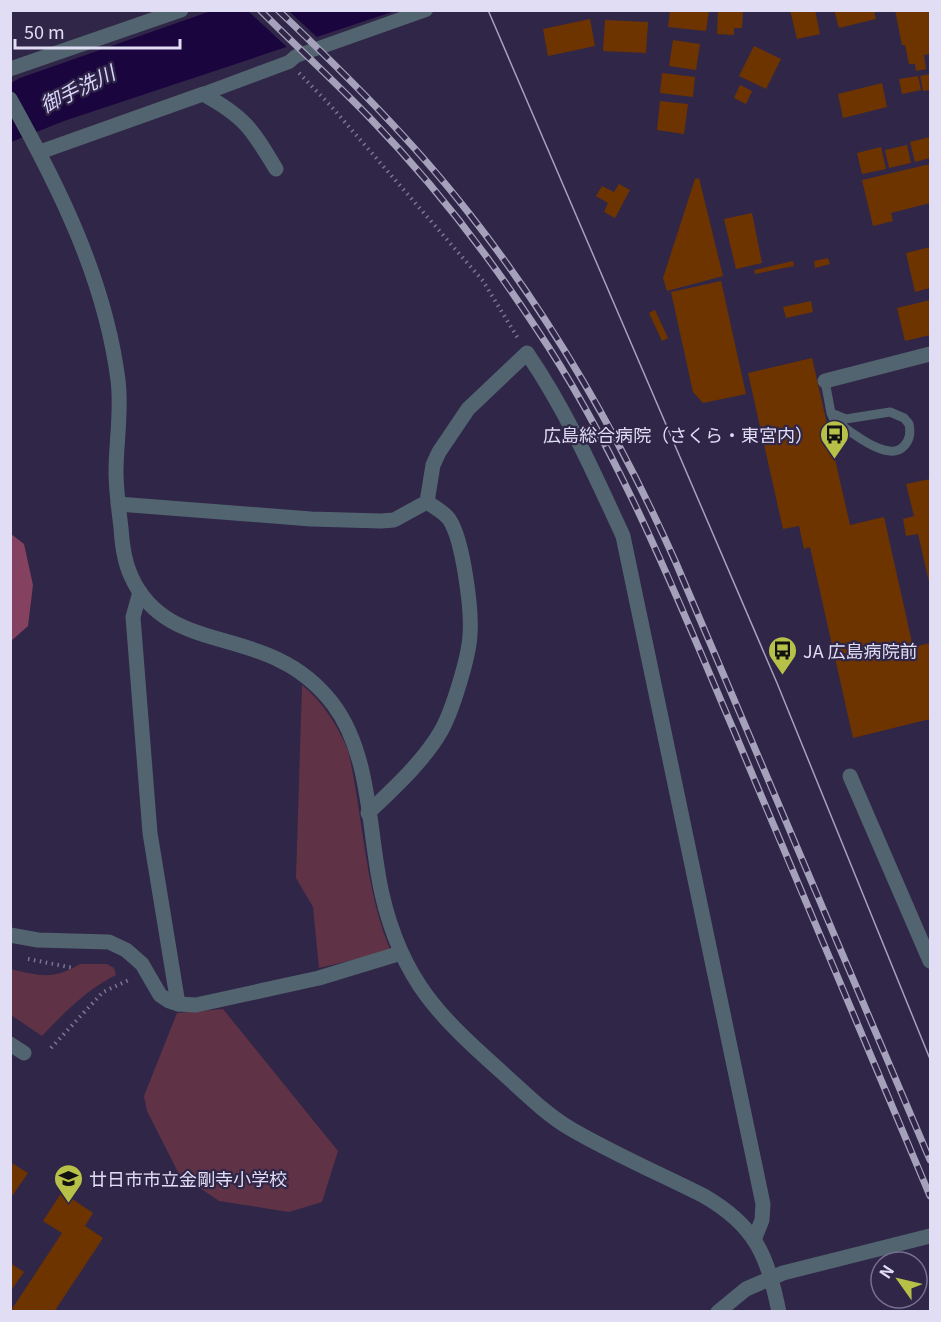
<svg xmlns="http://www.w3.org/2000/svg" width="941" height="1322" font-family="Georgia,'Noto Sans JP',serif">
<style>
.green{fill:#603246}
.forest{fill:#854260}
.water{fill:#1b053e}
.pier{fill:#2f2648}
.building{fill:#6e3400}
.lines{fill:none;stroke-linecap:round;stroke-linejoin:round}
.path{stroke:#7d7693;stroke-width:4;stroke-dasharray:1.5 4.5;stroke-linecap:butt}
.service{stroke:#52646f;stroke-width:9}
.pedestrian{stroke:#52646f;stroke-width:14}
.minor{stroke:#52646f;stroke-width:15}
.tertiary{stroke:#52646f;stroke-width:15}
.tram{stroke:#a6a1bb;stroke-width:1.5}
.rail-casing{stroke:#a6a1bb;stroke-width:7}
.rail{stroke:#2f2648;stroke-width:4.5;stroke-dasharray:14;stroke-linecap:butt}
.labels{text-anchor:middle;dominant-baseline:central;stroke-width:4.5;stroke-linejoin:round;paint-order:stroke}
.poi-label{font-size:18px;fill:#e1ddf4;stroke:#2f2648;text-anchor:start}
.water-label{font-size:20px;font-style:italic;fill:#dcd6fb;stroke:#2f2648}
</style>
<rect width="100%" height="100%" fill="#2f2648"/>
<g class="green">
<path d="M302 685C324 703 337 725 348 750 363 814 365 892 391 951L319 968 313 907 296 878Z"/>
<path d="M80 964H107L114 968 116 975C86 990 65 1012 42 1036L11 1015V969C39 976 54 980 80 964Z"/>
<path d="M223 1009 338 1151 322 1202 289 1212 219 1201 179 1174 147 1111 144 1096 177 1013Z"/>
</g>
<path class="forest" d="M11 534 24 544 33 585 28 626 11 641Z"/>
<path class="water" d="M211 11H395L64 121 11 142V83L20 78Z"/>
<path class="pier" d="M248 11H289L319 39 289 49Z"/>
<g class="building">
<path d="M670 10H709L706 31 668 27Z"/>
<path d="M718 10H743L742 28H734V35L717 34Z"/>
<path d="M790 10H815L820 34 797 39Z"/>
<path d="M834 10H874L876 19 839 28Z"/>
<path d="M895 10H930V54L924 55 926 69 916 71 915 64H909L905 45H902Z"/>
<path d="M590 19 595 46 548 56 543 29Z"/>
<path d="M605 20 648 22 646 53 603 51Z"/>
<path d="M673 40 700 44 696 70 669 66Z"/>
<path d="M754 46 781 59 766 89 739 76Z"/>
<path d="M662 73 695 77 693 97 660 93Z"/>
<path d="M930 74V90L923 91 920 76Z"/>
<path d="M918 76 921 90 902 94 899 79Z"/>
<path d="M882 83 887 107 843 118 838 94Z"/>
<path d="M740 85 752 91 746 104 734 98Z"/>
<path d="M660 101 688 104 684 134 657 130Z"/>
<path d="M930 137V158L915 162 910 142Z"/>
<path d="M907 145 911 163 889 168 885 150Z"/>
<path d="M881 147 886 169 862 174 857 153Z"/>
<path d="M930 164V203L891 213 893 221 873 226 862 180Z"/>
<path d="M699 178 723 276 667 291 663 278 695 179Z"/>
<path d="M619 184 630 190 615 218 604 212 608 203 596 196 602 186 614 192Z"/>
<path d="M752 213 762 263 736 269 724 219Z"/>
<path d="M930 247V288L915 292 906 253Z"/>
<path d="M828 258 830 264 815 268 814 261Z"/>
<path d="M793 261 794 266 755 274 754 270Z"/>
<path d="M721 281 746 394 703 403 693 392 671 292Z"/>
<path d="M930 300V335L905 341 897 308Z"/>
<path d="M811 301 813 312 786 318 783 307Z"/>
<path d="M655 310 668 338 662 341 649 313Z"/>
<path d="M812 358 850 525 884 517 913 647 930 643V719L853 738 810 547 804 549 799 526 783 529 748 373Z"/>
<path d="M930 479V586L918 534 906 536 903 519 914 516 906 484Z"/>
<path d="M10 1162 28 1173 10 1199Z"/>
<path d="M62 1192 93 1213 85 1226 103 1238 54 1312H10L62 1233 43 1221Z"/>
<path d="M10 1263 24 1272 10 1292Z"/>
</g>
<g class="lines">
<g class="path">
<path d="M299 73 330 105 483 281 519 340"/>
<path d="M28 959 74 968"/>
<path d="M51 1048 103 992 131 979"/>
</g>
<path class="service" d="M825 381 831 413 834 420C849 430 888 464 904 446 910 440 911 433 909 424L904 418 890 412 846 419 831 413"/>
<path class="pedestrian" d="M203 94 289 62 296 56 426 10"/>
<g class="minor">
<path d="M10 69 181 10"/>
<path d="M10 99C59 187 105 279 118 380 122 411 116 442 116 472 116 491 119 510 121 528 122 545 124 561 131 576 159 640 226 633 279 660 300 670 319 686 333 704 372 756 368 833 382 894 402 982 441 1018 506 1076 527 1095 547 1115 571 1129 614 1154 660 1174 704 1196 756 1226 767 1255 779 1312"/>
<path d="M40 152 203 94C245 117 252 129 276 169"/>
<path d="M825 381 930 354"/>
<path d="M118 504 311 519 381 521 394 520 427 502 433 465 439 452 468 409 527 353C566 410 594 473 623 536L763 1204 762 1220 754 1240"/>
<path d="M140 592 133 617 150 833 178 1004"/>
<path d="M850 776 930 961"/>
<path d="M368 813C393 789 424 761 441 731 452 712 469 657 470 635 472 610 463 539 449 519 444 512 434 507 427 502"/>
<path d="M10 935 38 940 109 942 126 950 142 964 160 995 169 1001 178 1004 196 1005 319 978 401 953"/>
<path d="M718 1312 746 1289 783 1273 930 1236"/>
</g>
<path class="tertiary" d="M10 1044 24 1053"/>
<path class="tram" d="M488 10 777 683 930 1059"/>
<defs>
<g id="rail">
<path d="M260 10C296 46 333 80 369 117 431 181 487 253 536 328 620 453 675 593 734 731 799 886 865 1041 930 1196"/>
<path d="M278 10C345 74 411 139 468 212 553 320 620 437 676 563L930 1160"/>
</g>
</defs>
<use href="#rail" class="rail-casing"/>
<use href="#rail" class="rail"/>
</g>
<defs>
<symbol id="bus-pin" viewBox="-11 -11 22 30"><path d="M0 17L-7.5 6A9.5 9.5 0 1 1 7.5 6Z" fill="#b7c147" stroke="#2f2648"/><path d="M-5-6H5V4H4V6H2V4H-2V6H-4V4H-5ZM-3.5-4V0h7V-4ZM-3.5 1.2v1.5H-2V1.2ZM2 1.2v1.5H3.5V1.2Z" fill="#111"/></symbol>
<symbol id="school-pin" viewBox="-11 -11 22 30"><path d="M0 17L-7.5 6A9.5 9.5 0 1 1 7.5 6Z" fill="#b7c147" stroke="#2f2648"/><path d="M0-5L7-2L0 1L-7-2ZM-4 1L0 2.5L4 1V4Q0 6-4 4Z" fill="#111"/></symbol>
</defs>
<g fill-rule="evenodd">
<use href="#bus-pin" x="818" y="418" width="33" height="45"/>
<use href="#bus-pin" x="766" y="634" width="33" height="45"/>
<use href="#school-pin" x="52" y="1162" width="33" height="45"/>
</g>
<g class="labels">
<g class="poi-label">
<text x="813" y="434" text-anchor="end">広島総合病院（さくら・東宮内）</text>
<text x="803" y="650">JA 広島病院前</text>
<text x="89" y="1178">廿日市市立金剛寺小学校</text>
</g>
<g class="water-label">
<text transform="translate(77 88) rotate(-26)">御手洗川</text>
</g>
</g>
<rect width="941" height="1322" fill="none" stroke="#e1ddf4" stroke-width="24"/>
<g transform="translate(899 1280) rotate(304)"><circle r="28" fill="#2f2648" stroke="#766f8d" stroke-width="1.5"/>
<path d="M0-4.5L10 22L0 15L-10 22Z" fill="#b7c147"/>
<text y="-9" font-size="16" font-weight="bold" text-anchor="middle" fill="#e1ddf4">N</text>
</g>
<path d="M15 39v9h165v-9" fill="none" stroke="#e1ddf4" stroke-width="3"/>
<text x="24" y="39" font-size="18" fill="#e1ddf4" stroke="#2f2648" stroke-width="4.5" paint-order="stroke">50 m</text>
</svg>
